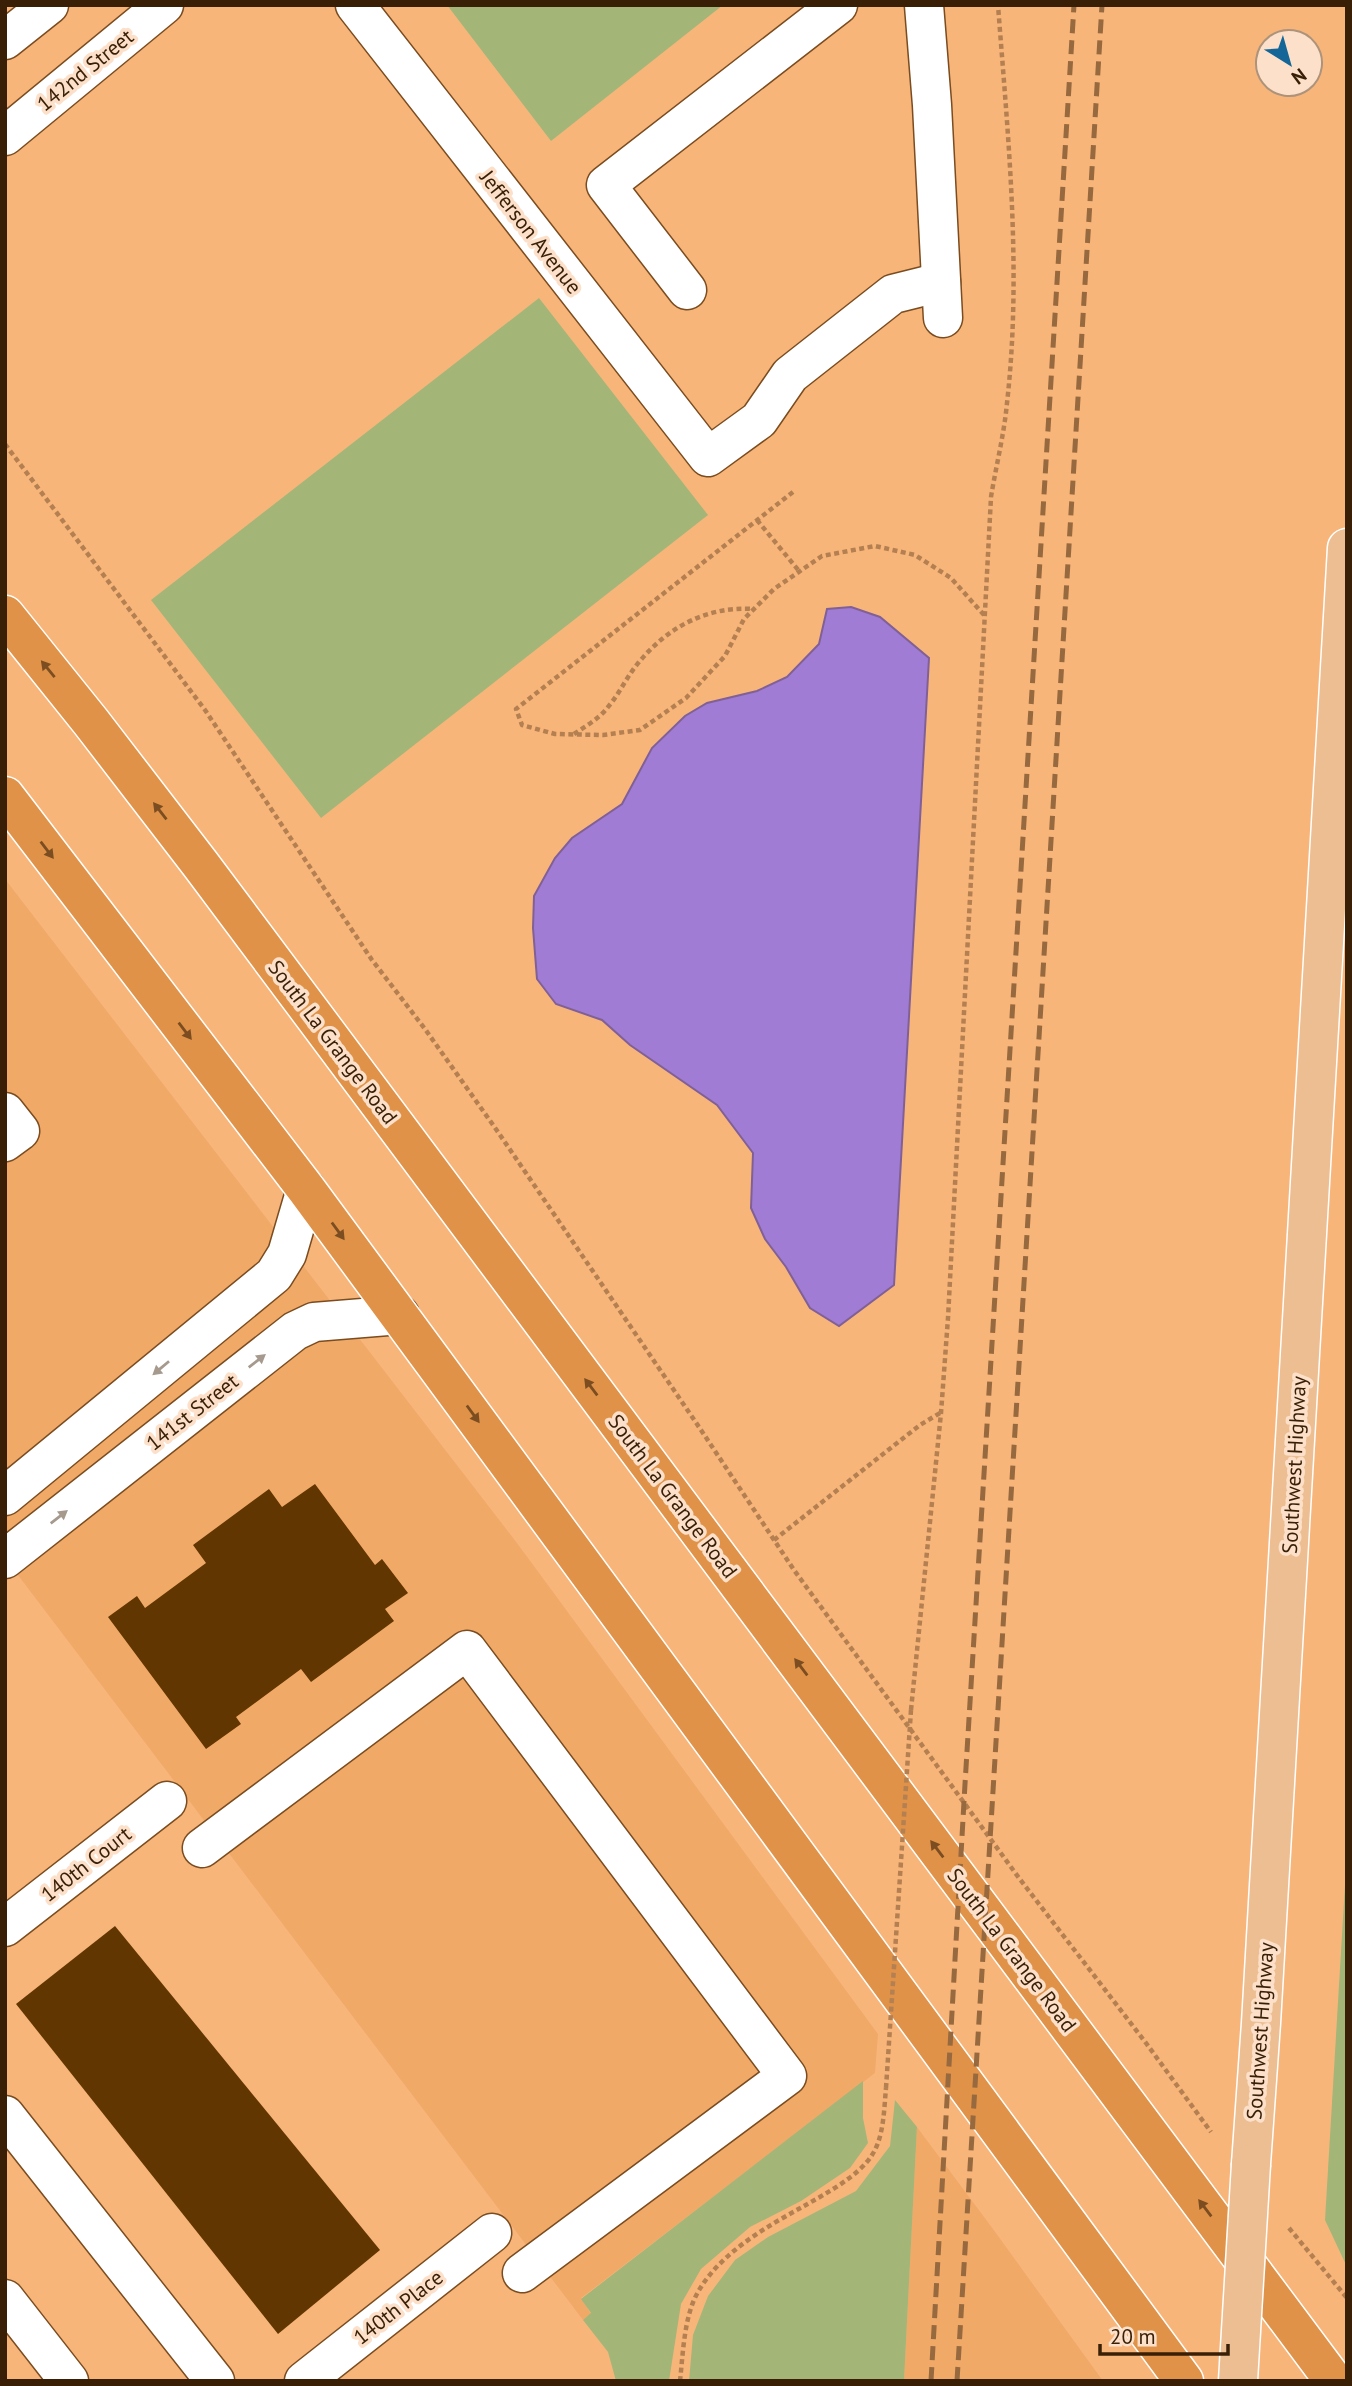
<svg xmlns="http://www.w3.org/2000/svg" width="1352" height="2386" font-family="'PT Sans',sans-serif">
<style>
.built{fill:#f1a968}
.green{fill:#a3b678}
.water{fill:#a07cd4;stroke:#816096;stroke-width:2}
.building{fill:#623601}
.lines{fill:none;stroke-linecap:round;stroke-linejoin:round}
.minor-casing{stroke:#7a4c1f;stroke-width:41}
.major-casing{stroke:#fff;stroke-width:41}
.highway-casing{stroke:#fff;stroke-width:41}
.path{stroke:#b48051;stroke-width:4.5;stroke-dasharray:5 3.5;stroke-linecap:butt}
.minor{stroke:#fff;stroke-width:38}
.major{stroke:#ecbe91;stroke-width:38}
.highway{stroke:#df9248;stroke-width:38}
.rail{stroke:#97693f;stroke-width:5;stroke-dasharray:14 7;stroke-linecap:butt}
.major-bridge-casing{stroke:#fff;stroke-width:41;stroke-linecap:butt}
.path-bridge{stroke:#b48051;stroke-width:4.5;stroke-dasharray:5 3.5;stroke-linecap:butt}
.major-bridge{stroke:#ecbe91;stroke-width:38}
.oneway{fill:#7b4d20}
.oneway2{fill:#a69a8f}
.labels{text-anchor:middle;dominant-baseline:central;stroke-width:7;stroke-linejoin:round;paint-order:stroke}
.street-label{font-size:21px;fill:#391f06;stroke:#fce0c9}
</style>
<rect width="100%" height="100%" fill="#f8b57a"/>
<g class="built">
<path d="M5 879 517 1543 878 2034 875 2073 581 2298 591 2314 583 2320 5 1558Z"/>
<path d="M917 2127 993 2229 1103 2381H904Z"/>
</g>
<g class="green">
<path d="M447 5H723L551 141Z"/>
<path d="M539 298 708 515 321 818 151 600Z"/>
<path d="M1347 1851V2267L1325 2220Z"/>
<path d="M863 2081V2118L868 2143 850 2168 801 2201 750 2227 701 2269 681 2304 669 2381H616L608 2352 583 2320 591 2313 581 2299Z"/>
<path d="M895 2100 917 2127 904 2381H689L693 2335 708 2296 735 2260 768 2237 856 2191 890 2146Z"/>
</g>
<path class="water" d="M851 607 880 617 929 658 894 1285 839 1326 810 1308 786 1267 765 1239 751 1208 753 1153 717 1105 630 1045 602 1020 556 1004 537 979 533 928 534 896 555 858 572 838 622 804 652 748 685 716 707 703 757 691 787 677 819 644 827 609Z"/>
<g class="building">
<path d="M315 1484 375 1565 382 1559 408 1593 385 1609 394 1621 311 1682 301 1669 236 1717 241 1724 206 1749 108 1617 137 1596 145 1608 206 1563 193 1545 269 1489 282 1507Z"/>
<path d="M115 1926 380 2250 278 2334 16 2004Z"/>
</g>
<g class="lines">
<defs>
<g id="minor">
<path d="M355 5 708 457 759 420 790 375 893 294 941 282"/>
<path d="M924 5 932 105 943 318"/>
<path d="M5 40 49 5"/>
<path d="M5 136 164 5"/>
<path d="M687 290 606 185 838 5"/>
<path d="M5 1112 20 1131 5 1142"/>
<path d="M5 1496 274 1275 287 1254 306 1189"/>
<path d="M5 1559 295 1331 314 1322 400 1315"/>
<path d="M202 1848 467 1650 787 2076 522 2273"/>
<path d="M5 1927 167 1801"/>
<path d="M5 2115 215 2381"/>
<path d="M5 2299 69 2381"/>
<path d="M304 2381 492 2233"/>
</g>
<path id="major" d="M1251 2164 1261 2023 1347 548"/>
<g id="highway">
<path d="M5 615 91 722 201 865 1334 2381"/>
<path d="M5 796 306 1189 1184 2381"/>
</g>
</defs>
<use href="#minor" class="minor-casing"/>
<use href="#major" class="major-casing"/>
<use href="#highway" class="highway-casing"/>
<g class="path">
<path d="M5 444 205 710 372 960 425 1029 498 1132 699 1427 794 1570 1019 1878 1146 2043 1211 2132"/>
<path d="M793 492 516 709 522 725 555 734 603 735 640 730 686 698 725 656 744 619 774 589 822 556 875 546 915 555 951 578 984 615"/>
<path d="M757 520 799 571"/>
<path d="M574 734C586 726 600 718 608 707 620 693 627 676 639 662 668 627 707 606 753 609"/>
<path d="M774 1540 920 1425 940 1413"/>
<path d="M911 1710 941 1413 948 1318 991 497C996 466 1004 435 1007 403 1022 271 1008 137 998 5"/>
<path d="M1289 2228 1347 2298"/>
<path d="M680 2381C683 2354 684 2316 698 2292 720 2253 766 2227 804 2206 825 2194 859 2176 872 2155 884 2137 884 2109 886 2088"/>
</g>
<use href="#minor" class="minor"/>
<use href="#major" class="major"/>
<use href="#highway" class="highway"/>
<g class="rail">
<path d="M931 2381 965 1784 1074 5"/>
<path d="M957 2381 1102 5"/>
</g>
<defs>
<path id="major-bridge" d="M1238 2381 1251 2164"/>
</defs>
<use href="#major-bridge" class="major-bridge-casing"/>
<path class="path-bridge" d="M886 2088 911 1710"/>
<use href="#major-bridge" class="major-bridge"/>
</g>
<defs><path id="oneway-solid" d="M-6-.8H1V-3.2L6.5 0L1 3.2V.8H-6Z" transform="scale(1.75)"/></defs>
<g class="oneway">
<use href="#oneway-solid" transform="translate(48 669) rotate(-129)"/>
<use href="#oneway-solid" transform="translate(160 811) rotate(-128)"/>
<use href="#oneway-solid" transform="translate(47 850) rotate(53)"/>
<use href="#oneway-solid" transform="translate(185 1031) rotate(53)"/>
<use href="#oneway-solid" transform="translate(338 1231) rotate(54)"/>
<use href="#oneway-solid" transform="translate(591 1387) rotate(-127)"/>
<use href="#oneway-solid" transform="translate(473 1414) rotate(54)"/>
<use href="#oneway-solid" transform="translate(801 1667) rotate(-127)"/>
<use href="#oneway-solid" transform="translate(937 1849) rotate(-127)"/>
<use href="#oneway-solid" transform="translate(1205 2208) rotate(-127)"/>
</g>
<g class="oneway2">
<use href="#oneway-solid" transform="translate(257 1361) rotate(-38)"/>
<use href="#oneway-solid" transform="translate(161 1368) rotate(140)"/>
<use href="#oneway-solid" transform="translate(59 1517) rotate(-38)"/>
</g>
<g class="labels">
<g class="street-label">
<text transform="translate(85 70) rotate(-39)">142nd Street</text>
<text transform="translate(531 232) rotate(52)">Jefferson Avenue</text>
<text transform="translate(333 1042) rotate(53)">South La Grange Road</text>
<text transform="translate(192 1412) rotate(-38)">141st Street</text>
<text transform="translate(1294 1465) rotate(-87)">Southwest Highway</text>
<text transform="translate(673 1496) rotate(53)">South La Grange Road</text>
<text transform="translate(86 1864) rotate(-38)">140th Court</text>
<text transform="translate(1012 1950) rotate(53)">South La Grange Road</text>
<text transform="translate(1260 2031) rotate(-86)">Southwest Highway</text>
<text transform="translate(398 2307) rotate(-38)">140th Place</text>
</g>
</g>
<rect width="1352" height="2386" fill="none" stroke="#391f06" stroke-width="14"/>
<g transform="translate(1289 63) rotate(143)"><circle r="33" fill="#fce0c9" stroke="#ae937b" stroke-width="2"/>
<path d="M0-5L12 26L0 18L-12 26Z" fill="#136697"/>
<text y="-10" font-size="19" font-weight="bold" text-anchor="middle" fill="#391f06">N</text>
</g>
<path d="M1100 2344v10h128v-10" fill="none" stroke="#391f06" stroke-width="3.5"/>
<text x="1110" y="2344" font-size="21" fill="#391f06" stroke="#fce0c9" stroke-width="5" paint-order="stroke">20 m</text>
</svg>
